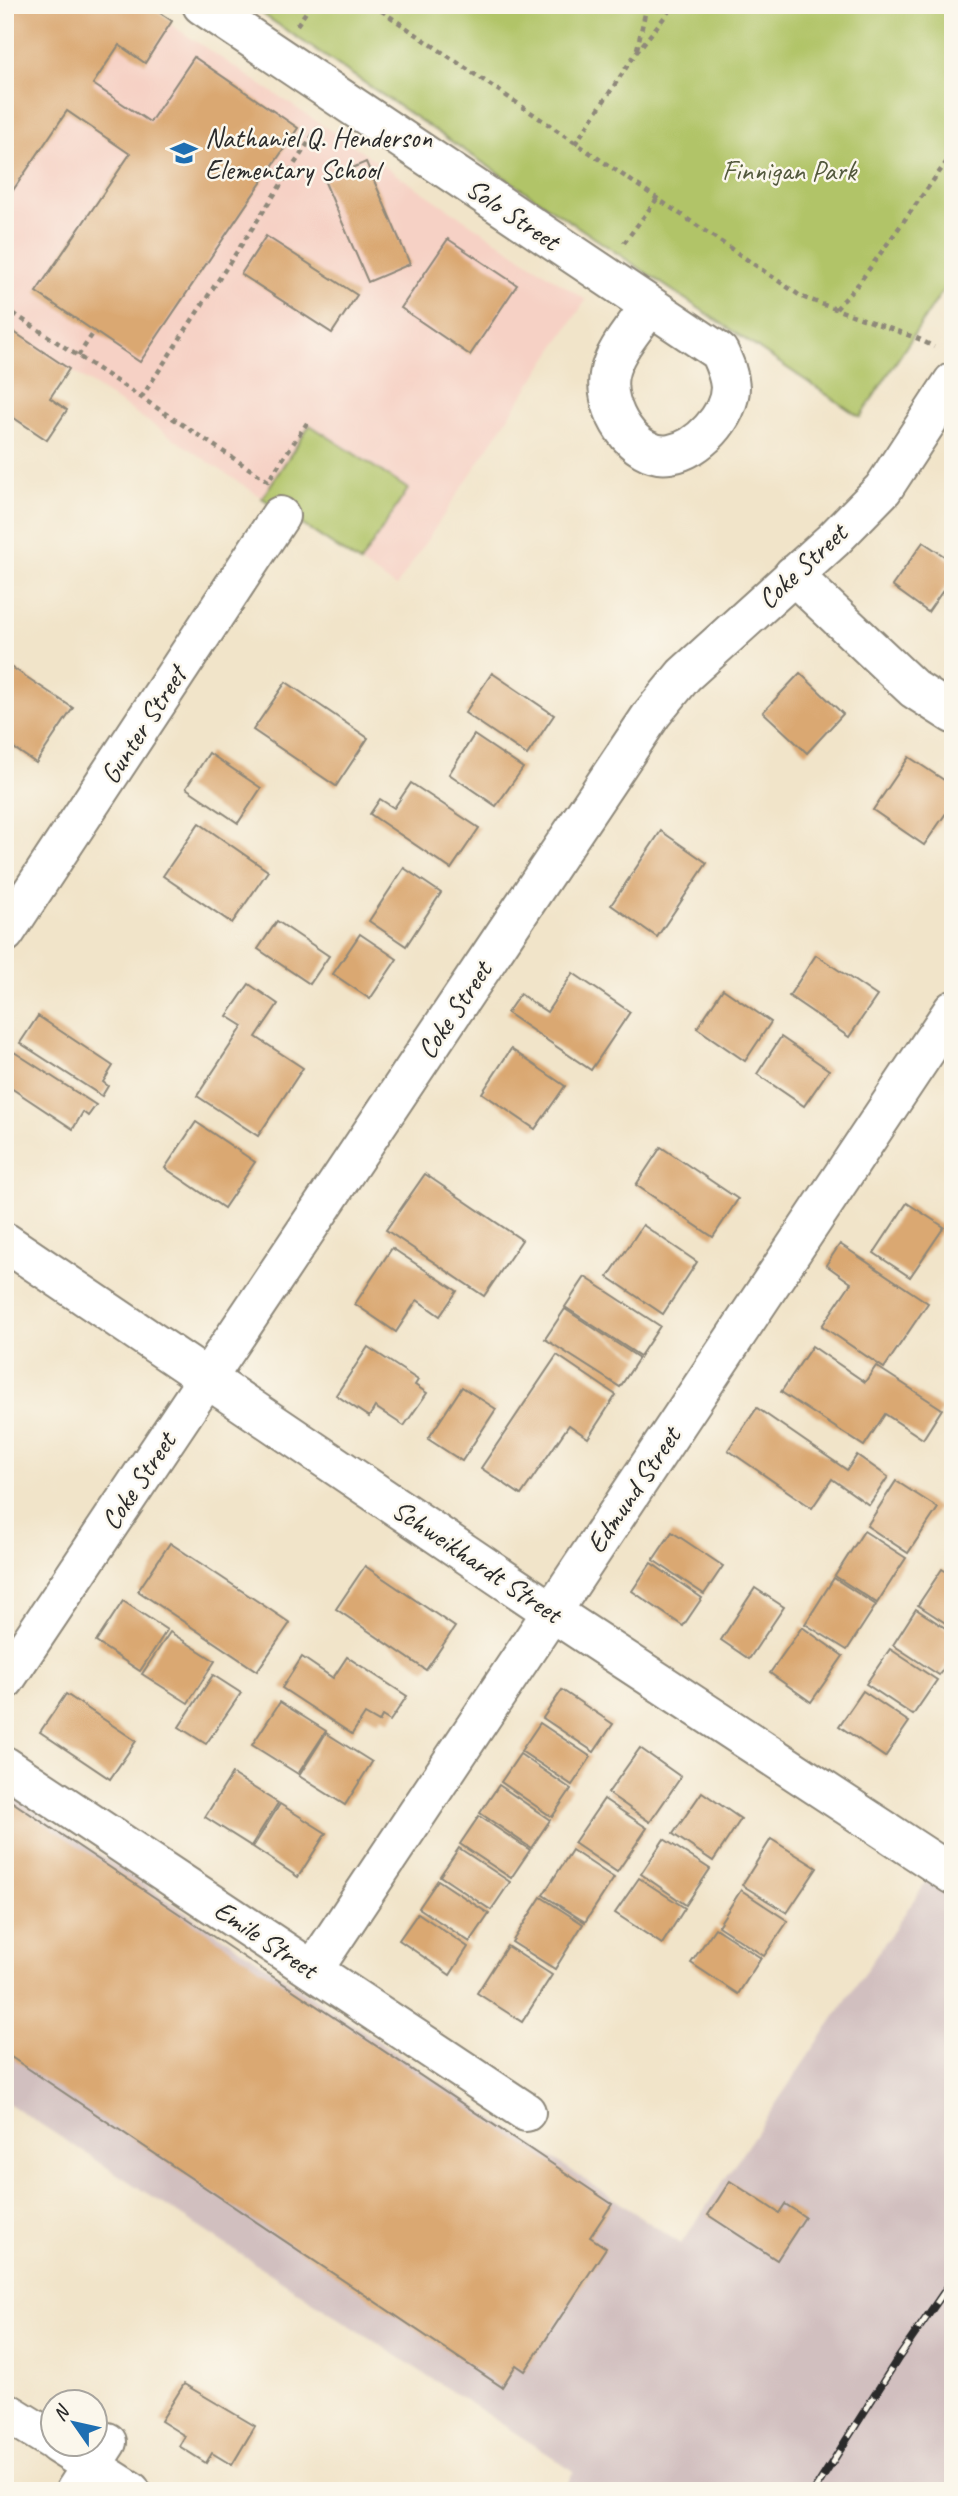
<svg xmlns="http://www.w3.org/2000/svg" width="958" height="2496" font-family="Caveat,sans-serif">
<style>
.built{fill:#f6d1c5}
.industrial{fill:#d1bfbf}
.green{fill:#b1c468;stroke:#6e784a;stroke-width:2}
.building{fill:#daa872}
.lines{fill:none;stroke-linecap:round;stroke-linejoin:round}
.minor-casing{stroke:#8e887a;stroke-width:42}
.path{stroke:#8e887a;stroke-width:4.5;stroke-dasharray:5 5;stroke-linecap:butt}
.minor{stroke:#fff;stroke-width:38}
.rail-casing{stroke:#2b2b2b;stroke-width:8}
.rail{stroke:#fbf7ec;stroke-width:5;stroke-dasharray:16;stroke-linecap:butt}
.labels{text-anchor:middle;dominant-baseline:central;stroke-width:5;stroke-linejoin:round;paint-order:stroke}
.poi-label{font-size:28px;fill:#2b2b2b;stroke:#fbf7ec;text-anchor:start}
.park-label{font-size:28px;fill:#53593d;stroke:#fbf7ec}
.street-label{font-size:28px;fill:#2b2b2b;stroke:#fbf7ec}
</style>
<rect width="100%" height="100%" fill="#fbf7ec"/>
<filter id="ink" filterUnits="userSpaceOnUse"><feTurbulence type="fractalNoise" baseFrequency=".0143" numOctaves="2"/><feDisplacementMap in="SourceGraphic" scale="14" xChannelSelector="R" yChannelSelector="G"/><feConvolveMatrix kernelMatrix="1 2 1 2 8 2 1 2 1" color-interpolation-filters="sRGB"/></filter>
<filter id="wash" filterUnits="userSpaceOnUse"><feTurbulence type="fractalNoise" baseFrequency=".00686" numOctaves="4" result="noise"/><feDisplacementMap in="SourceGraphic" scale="28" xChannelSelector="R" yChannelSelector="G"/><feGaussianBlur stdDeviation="1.57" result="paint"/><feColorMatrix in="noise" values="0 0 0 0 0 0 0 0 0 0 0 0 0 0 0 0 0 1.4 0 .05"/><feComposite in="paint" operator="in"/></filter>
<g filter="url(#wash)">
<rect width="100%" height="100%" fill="#f1e4c9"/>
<path class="built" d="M5 5H141L586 300 396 587 5 326Z"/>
<path class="industrial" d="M5 1791 681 2244 953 1842V2491H562L574 2471 5 2101Z"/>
<g class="green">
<path d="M249 5H953V275L860 417Z"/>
<path d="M310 425 408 489 360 563 262 498Z"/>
</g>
<g id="blocks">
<g class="building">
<path d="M5 5H148L172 21 145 63 119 45 93 84 150 122 194 57 298 128 140 362 36 292 130 154 67 111 5 202Z"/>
<path d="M366 162 410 264 368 282 324 180Z"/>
<path d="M266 236 357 295 332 333 241 274Z"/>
<path d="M448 239 517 285 470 355 401 308Z"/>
<path d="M5 326 69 369 50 398 67 410 47 440 5 412Z"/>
<path d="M923 542 953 562V576L928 612 892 586Z"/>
<path d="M7 664 73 708 36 763 5 742V667Z"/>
<path d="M492 673 554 715 527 755 465 713Z"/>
<path d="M800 673 843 714 807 753 763 712Z"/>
<path d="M286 682 368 738 336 786 253 730Z"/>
<path d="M474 735 523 768 496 806 449 774Z"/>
<path d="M209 753 261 788 238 823 186 788Z"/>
<path d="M909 757 953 786V803L924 845 873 810Z"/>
<path d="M411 783 479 828 451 869 370 814 380 799 394 808Z"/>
<path d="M199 823 268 871 232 923 163 876Z"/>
<path d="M661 831 707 863 657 937 611 905Z"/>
<path d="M404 868 441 893 406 946 369 921Z"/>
<path d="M277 921 329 956 310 984 258 949Z"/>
<path d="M360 934 397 959 370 999 333 974Z"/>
<path d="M816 955 877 996 849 1037 789 996Z"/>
<path d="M573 973 630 1012 591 1070 507 1013 520 994 547 1012Z"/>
<path d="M249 984 278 1004 256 1037 303 1068 258 1136 197 1096 243 1026 227 1016Z"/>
<path d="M723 989 771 1022 745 1061 697 1028Z"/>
<path d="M38 1016 113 1066 103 1082 108 1086 102 1096 20 1043Z"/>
<path d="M781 1037 829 1070 804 1106 757 1074Z"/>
<path d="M511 1049 565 1086 535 1129 482 1093Z"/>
<path d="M14 1052 96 1105 88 1116 83 1112 73 1129 5 1084V1065Z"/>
<path d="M196 1122 255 1162 224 1208 165 1168Z"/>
<path d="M661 1147 738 1199 713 1237 636 1185Z"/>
<path d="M425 1174 522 1240 484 1296 386 1230Z"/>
<path d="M907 1203 944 1227 910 1277 874 1253Z"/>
<path d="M643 1225 697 1262 663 1314 608 1277Z"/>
<path d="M840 1244 928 1303 884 1368 822 1326 851 1283 826 1265Z"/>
<path d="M392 1248 457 1291 440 1316 417 1300 396 1332 355 1304Z"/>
<path d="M585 1277 660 1326 640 1356 565 1307Z"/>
<path d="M565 1309 639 1358 620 1387 545 1339Z"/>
<path d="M812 1346 865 1382 876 1366 942 1409 923 1439 885 1414 864 1446 781 1392Z"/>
<path d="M368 1347 418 1380 415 1385 427 1393 404 1426 375 1407 369 1417 336 1395Z"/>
<path d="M557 1355 616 1395 588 1438 569 1425 521 1495 481 1468Z"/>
<path d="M462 1387 496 1409 462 1461 428 1439Z"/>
<path d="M757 1408 847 1470 857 1455 888 1477 869 1505 832 1479 812 1508 728 1450Z"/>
<path d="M896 1481 938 1508 908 1553 867 1526Z"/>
<path d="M864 1531 906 1558 877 1603 835 1576Z"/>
<path d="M672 1532 723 1566 704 1594 653 1560Z"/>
<path d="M170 1543 290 1623 257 1671 138 1591Z"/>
<path d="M651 1563 702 1598 683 1626 632 1591Z"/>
<path d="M365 1566 455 1627 426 1670 336 1609Z"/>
<path d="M942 1569 953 1576V1628L918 1605Z"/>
<path d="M834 1578 876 1605 847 1650 805 1624Z"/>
<path d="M755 1588 784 1607 749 1659 721 1640Z"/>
<path d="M123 1601 167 1630 140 1671 96 1642Z"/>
<path d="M916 1609 953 1633V1655L939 1675 893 1645Z"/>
<path d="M802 1627 843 1656 811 1702 770 1673Z"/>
<path d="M170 1632 215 1661 188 1703 142 1674Z"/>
<path d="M890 1649 937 1680 913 1715 866 1684Z"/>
<path d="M302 1657 333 1678 347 1657 407 1696 390 1721 382 1716 379 1722 365 1714 352 1734 282 1688Z"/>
<path d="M213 1675 241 1693 206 1744 179 1727Z"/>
<path d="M562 1690 613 1724 594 1752 543 1718Z"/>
<path d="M863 1691 909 1722 885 1757 839 1726Z"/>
<path d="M66 1694 136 1741 110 1779 40 1732Z"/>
<path d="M280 1702 326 1731 298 1774 252 1745Z"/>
<path d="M540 1723 591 1757 572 1785 521 1751Z"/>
<path d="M326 1733 372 1762 345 1805 299 1776Z"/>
<path d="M640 1748 681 1777 650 1822 608 1793Z"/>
<path d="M520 1754 571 1789 552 1817 501 1782Z"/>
<path d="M232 1774 278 1803 251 1846 205 1817Z"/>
<path d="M499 1785 550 1820 531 1848 480 1813Z"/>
<path d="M702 1792 741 1819 713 1861 673 1834Z"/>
<path d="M5 1797 612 2204 590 2237 606 2248 525 2371 516 2365 502 2387 5 2053Z"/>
<path d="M604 1799 647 1828 617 1872 574 1843Z"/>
<path d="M280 1804 326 1833 298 1877 253 1847Z"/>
<path d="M479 1816 530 1850 511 1878 460 1844Z"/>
<path d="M664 1839 710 1869 686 1905 641 1874Z"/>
<path d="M771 1839 817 1868 787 1913 742 1885Z"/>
<path d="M459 1848 510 1882 491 1910 440 1876Z"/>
<path d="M572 1850 614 1878 585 1922 543 1895Z"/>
<path d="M639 1878 685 1908 662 1944 615 1913Z"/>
<path d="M438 1880 489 1914 470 1942 419 1908Z"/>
<path d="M741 1890 788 1921 764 1956 718 1926Z"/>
<path d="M541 1897 583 1924 555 1969 512 1942Z"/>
<path d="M418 1913 468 1947 450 1975 399 1940Z"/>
<path d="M715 1928 761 1958 738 1994 691 1963Z"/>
<path d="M507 1946 552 1975 522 2022 477 1993Z"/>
<path d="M730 2181 779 2213 785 2204 805 2217 777 2260 708 2215Z"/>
<path d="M184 2384 255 2426 232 2465 212 2453 206 2463 179 2446 185 2436 161 2421Z"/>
</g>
</g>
</g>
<g filter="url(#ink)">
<use href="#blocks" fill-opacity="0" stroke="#8e887a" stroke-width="2"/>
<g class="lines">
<defs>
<g id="minor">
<path d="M202 5 719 352C724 363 729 373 730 387 730 416 698 450 670 454 633 460 603 407 609 375 613 351 636 327 649 307"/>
<path d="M793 575 914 689 953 714"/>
<path d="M5 933 280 516"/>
<path d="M5 1242 552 1612 953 1875"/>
<path d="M5 1680 652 714 684 675 833 540 883 489 953 382"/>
<path d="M5 1766 526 2112"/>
<path d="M313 1970 953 1010"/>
<path d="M5 2411 52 2440"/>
<path d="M57 2444 131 2491"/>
<path d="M75 2491 107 2442"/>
</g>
</defs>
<use href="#minor" class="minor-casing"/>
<g class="path">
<path d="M373 5 802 297 919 339 934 347"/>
<path d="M297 25 311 5"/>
<path d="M637 49 647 5"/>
<path d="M575 144 636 53 674 5"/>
<path d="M624 243 657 199"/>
<path d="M5 308 268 481 307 423"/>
<path d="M836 309 859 283 953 153"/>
<path d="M78 356 94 332"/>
<path d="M141 398 318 128"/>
</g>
<use href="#minor" class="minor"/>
<defs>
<path id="rail" d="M814 2491 897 2360 953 2279"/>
</defs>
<use href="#rail" class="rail-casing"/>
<use href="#rail" class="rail"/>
</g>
</g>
<defs>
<symbol id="school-bare" viewBox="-9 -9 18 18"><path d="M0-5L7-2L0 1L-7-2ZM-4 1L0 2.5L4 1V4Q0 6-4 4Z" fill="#1f6fb2" stroke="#fbf7ec" stroke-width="2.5" paint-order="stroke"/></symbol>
</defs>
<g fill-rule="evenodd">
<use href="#school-bare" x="165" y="134" width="38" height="38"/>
</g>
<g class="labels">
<g class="poi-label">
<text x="205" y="137">Nathaniel Q. Henderson<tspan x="205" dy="32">Elementary School</tspan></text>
</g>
<g class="park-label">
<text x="789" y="170">Finnigan Park</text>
</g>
<g class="street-label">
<text transform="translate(513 214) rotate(34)">Solo Street</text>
<text transform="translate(802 566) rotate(-43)">Coke Street</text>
<text transform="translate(143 725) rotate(-57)">Gunter Street</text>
<text transform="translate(454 1010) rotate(-56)">Coke Street</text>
<text transform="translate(138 1481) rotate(-56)">Coke Street</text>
<text transform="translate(633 1490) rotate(-56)">Edmund Street</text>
<text transform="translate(477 1561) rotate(34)">Schweikhardt Street</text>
<text transform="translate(266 1939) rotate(34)">Emile Street</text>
</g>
</g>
<rect width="958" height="2496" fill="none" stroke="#fbf7ec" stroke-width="28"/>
<g transform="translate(74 2423) rotate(304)"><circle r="33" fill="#fbf7ec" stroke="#a8a59f" stroke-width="2"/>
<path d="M0-5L12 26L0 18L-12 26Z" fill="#1f6fb2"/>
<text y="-10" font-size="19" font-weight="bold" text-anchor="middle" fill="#2b2b2b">N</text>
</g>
</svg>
